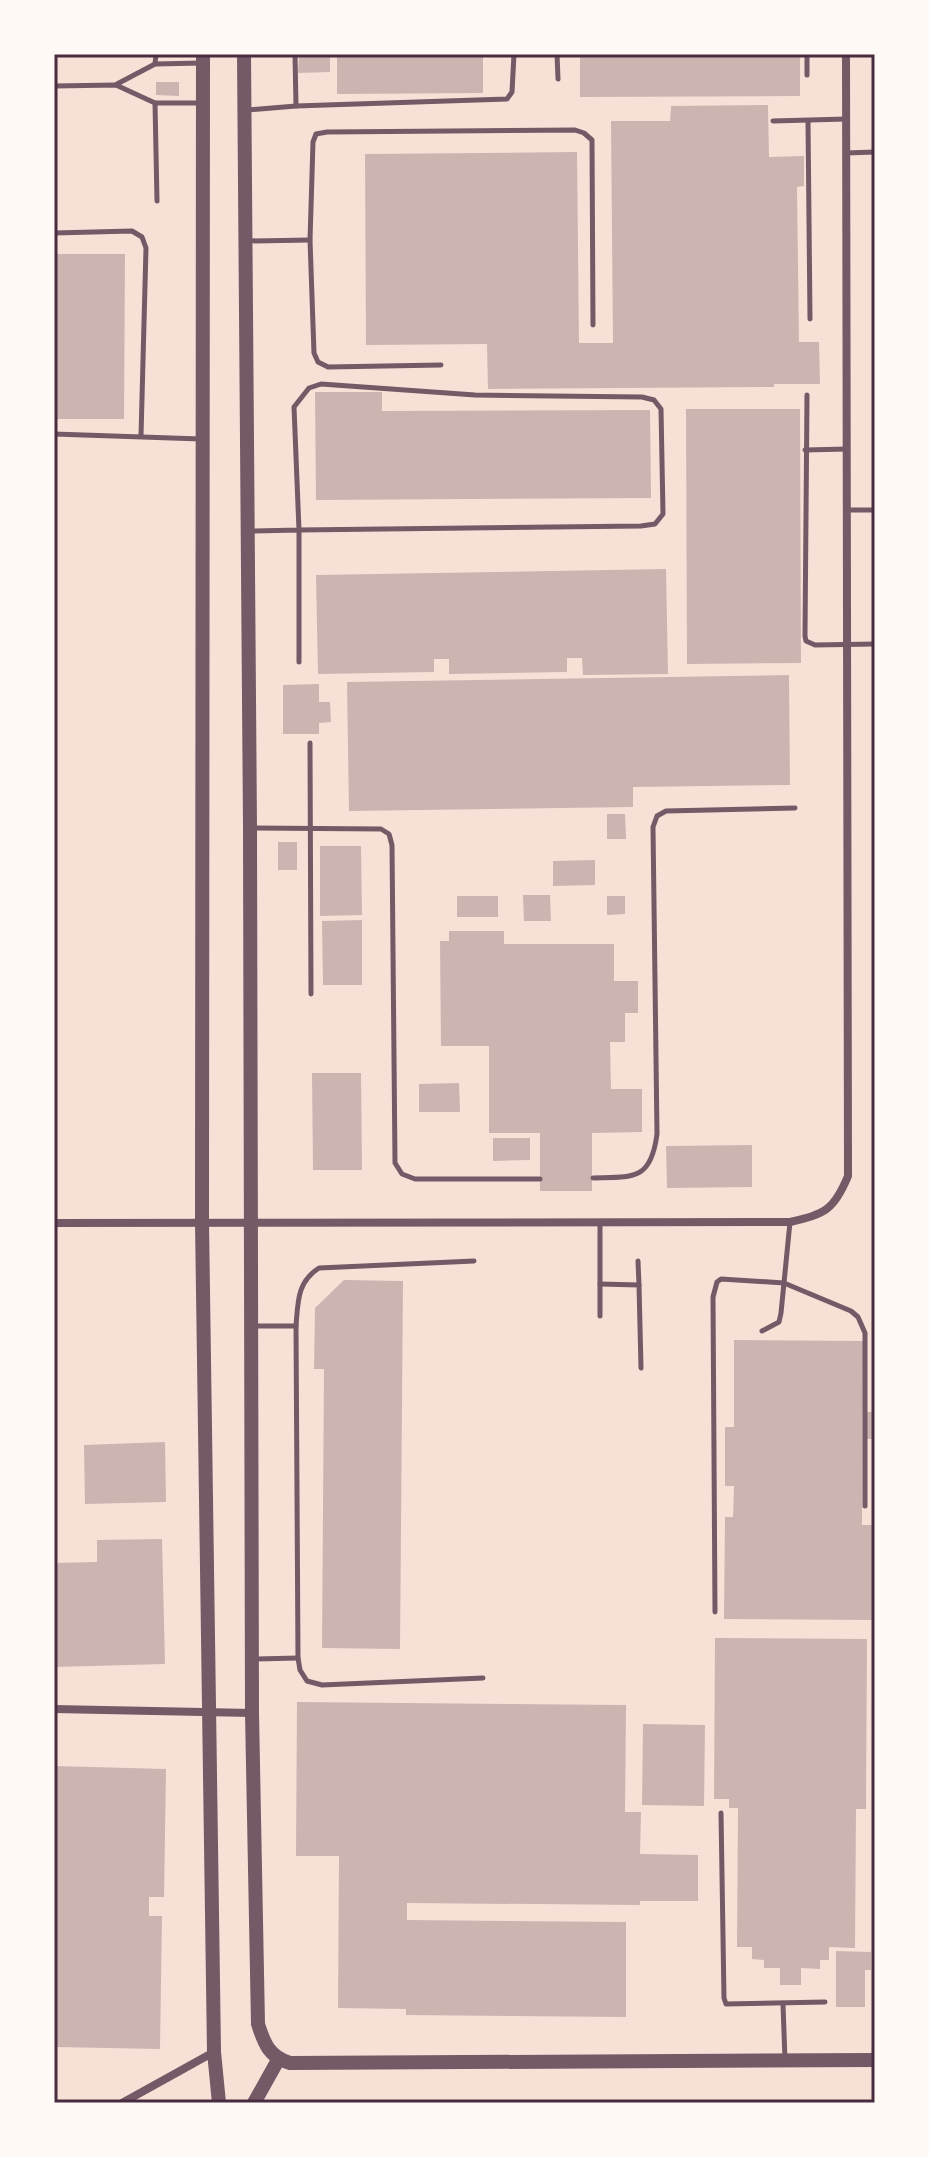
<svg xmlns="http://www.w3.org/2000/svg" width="929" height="2157" font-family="'Asap Condensed',sans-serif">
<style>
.building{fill:#ccb4b1}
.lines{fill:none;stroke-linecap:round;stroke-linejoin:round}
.service{stroke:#755966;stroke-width:5}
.minor{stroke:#755966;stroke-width:8}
.tertiary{stroke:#755966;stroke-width:14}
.neatline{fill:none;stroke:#4a2c40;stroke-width:3}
</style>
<rect width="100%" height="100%" fill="#f7e1d7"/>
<g class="building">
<path d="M299 54H330V72L298 73Z"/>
<path d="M337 54H483V93L337 94Z"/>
<path d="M580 54H800V96L580 97Z"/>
<path d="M156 82H179V96L156 95Z"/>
<path d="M768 105 769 157 804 156V186L797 187 799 342H819L820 384H774V387L488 389 487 344 366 345 365 154 577 152 579 343H613L611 121H670L671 106Z"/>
<path d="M54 254H125L124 419H54Z"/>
<path d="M315 392H382V411L650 410 651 498 316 500Z"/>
<path d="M686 409H800L801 663 687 664Z"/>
<path d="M666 569 668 674 583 675 582 658H567V672L449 674V659H434V672L318 674 316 575Z"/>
<path d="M789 675 790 785 633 787V807L349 811 347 682Z"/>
<path d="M319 684V702H330L331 722 319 723V734H283V685Z"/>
<path d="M607 814H625L626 839H607Z"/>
<rect x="278" y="842" width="19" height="28"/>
<path d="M320 846H361L362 915 320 916Z"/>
<path d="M595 860V885L553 886V861Z"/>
<path d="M523 895H550L551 921H524Z"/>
<rect x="457" y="896" width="41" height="21"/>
<path d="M607 896H625V914L607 915Z"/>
<path d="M362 920V985H323L322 921Z"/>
<path d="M449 931H504V944H614V981H638V1013H625V1042H610L611 1089H642V1132L592 1133V1191H540V1133H489V1046H441L440 941H449Z"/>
<path d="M312 1073H361L362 1170H313Z"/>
<path d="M459 1083 460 1112H419V1084Z"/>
<path d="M493 1138H530V1160L493 1161Z"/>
<path d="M752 1145V1187L667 1188 666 1146Z"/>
<path d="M344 1280 403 1281 400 1649 322 1648 324 1369H314L315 1308Z"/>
<path d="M734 1340 863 1341 862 1525H875V1620L724 1619 725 1517H733L734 1486H725V1427H734Z"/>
<rect x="867" y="1412" width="8" height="27"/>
<path d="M165 1442 166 1502 85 1504 84 1445Z"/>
<path d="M162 1539 165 1664 54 1667V1563L97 1562V1540Z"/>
<path d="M715 1638 867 1639 866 1809H856L855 1948 829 1947V1960H820V1969L801 1968V1985H780V1968H764V1960L752 1959V1947H737L738 1808H729V1799H714Z"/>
<path d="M297 1702 626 1705 625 1812H641L640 1854 698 1855V1901H640V1905L407 1903V1920L626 1922V2017L406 2015V2009L338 2008 339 1856H296Z"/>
<path d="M643 1724 705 1725 704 1806 642 1805Z"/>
<path d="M54 1766 166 1769 164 1897H149V1916H162L160 2049 54 2047Z"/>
<path d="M836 1951 871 1952V1970H865V2007H836Z"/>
</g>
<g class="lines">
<g class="service">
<path d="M295 54 296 106"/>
<path d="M557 54 558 79"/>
<path d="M807 54V75"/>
<path d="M155 64 156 54"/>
<path d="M117 84 155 64 202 63"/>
<path d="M54 86 116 85 155 103H201"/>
<path d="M155 103 157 201"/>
<path d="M248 110 296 106 507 99 512 92 514 54"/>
<path d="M773 121 846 119"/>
<path d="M808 121 810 319"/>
<path d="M846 153 875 152"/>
<path d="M54 233 132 231 142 237 146 248 141 436"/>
<path d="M247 241 310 240"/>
<path d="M441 365 328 367 318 362 314 353 310 240 313 142 316 134 327 132 575 130 584 133 592 140 593 325"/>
<path d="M807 395 805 636 806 641 815 645 875 644"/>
<path d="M54 434 201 439"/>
<path d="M805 450 847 449"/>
<path d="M848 510H875"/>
<path d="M251 531 299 530 641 526 655 524 663 514 661 409 654 400 642 397 475 395 321 384 309 388 294 407 299 530V662"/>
<path d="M310 743 311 994"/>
<path d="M252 828 381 829 389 834 392 845 395 1163 402 1174 415 1179H540"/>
<path d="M593 1178C633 1177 651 1181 657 1134L653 827 657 816 666 811 795 808"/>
<path d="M474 1261 319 1268C297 1282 298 1302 296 1326L298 1658 300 1670 307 1681 322 1685 483 1678"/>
<path d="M638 1261 639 1285"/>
<path d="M600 1284 639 1285 641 1368"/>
<path d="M600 1316V1222"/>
<path d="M252 1326H296"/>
<path d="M762 1331 779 1322 781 1313 790 1222"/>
<path d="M715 1612 713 1297 717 1282 721 1279 784 1283 851 1311 858 1317 865 1333V1506"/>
<path d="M256 1659 298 1658"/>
<path d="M721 1813 724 1998 726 2004 825 2002"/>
<path d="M783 2004 785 2060"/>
</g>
<g class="minor">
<path d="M54 1223 790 1222C825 1214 834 1210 848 1176L846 54"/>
<path d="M54 1709 252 1713"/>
<path d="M122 2103 214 2052"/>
</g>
<g class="tertiary">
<path d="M203 54 202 1222 214 2052 219 2103"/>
<path d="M244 54 250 828 252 1713 258 2024C264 2043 269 2057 290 2063L875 2060"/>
<path d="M254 2103 278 2060"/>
</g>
</g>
<rect width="929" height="2157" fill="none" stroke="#fffaf5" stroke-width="112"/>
<rect x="56" y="56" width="817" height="2045" class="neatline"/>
</svg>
